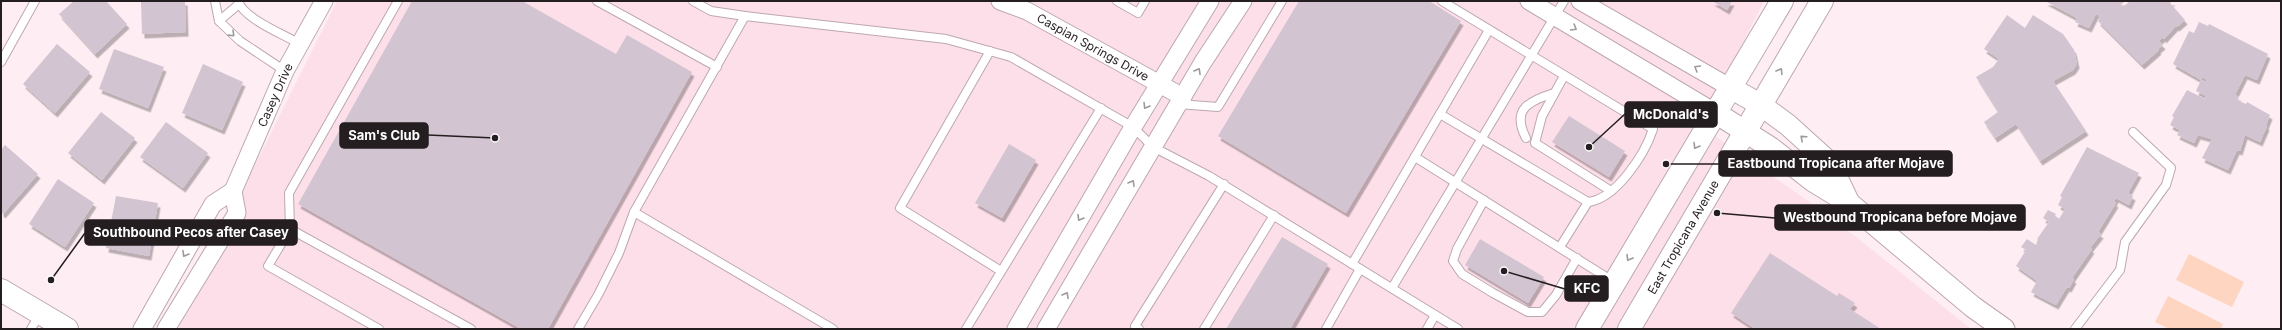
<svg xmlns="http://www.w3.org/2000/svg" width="2282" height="330" font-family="Inter,sans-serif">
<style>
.built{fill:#fddfe9}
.green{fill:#fed5c0}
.building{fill:#d3c4d2;filter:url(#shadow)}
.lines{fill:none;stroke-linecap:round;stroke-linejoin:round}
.service-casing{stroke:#bda8af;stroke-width:10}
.minor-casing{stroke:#bda8af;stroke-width:19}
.tertiary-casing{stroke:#bda8af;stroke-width:23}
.primary-casing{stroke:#bda8af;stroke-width:24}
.service{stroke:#fff;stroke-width:8}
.minor{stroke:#fff;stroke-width:17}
.tertiary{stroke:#fff;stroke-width:21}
.primary{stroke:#fff;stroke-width:22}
.oneway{stroke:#9d9a9b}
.labels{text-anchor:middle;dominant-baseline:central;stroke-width:3.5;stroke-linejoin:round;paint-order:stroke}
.street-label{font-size:12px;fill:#251e20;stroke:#fff}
.leader{fill:none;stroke:#251e20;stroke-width:1.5}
.callout-dot{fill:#251e20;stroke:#fff;stroke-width:1.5}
.callout{fill:#251e20;stroke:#251e20;stroke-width:1.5}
.callout-label{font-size:13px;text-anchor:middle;font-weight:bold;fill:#fff}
</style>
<defs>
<filter id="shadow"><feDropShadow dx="2.5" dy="4.5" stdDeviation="0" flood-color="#0004"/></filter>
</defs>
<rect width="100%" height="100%" fill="#feedf3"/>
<path class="built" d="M337 1H1764L1717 93 1698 124 1831 217 1971 329H173Z"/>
<g class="green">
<path d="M2189 254 2244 282 2232 307 2176 280Z"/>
<path d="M2168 296 2223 324 2221 329H2169L2155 322Z"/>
</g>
<g class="building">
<path d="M74 1H106L127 24 95 54 59 14Z"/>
<path d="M141 1H185L186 32 142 34Z"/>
<path d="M412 1H522L616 54 627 35 692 72 548 329H521L298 204Z"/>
<path d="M1299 1H1429L1461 21 1346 213 1218 136Z"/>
<path d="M1712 1H1732L1727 10Z"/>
<path d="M2045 1H2125L2121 5 2123 7 2130 1H2173L2170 3 2185 20 2177 27 2176 26 2164 39 2163 37 2159 41 2163 45 2158 49 2159 50 2142 65 2098 21 2100 18 2098 15 2096 14 2089 28 2075 22 2077 18Z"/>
<path d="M2007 15 2025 28 2033 15 2063 34 2074 50 2077 64 2073 70 2053 81 2086 131 2040 161 2016 124 1995 138 1984 122 1998 112 1976 77 1993 67 1999 59 1984 49Z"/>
<path d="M2199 22 2208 26 2209 24 2268 54 2257 80 2245 75 2235 95 2239 97 2237 100 2246 104 2247 102 2270 115 2266 125 2267 126 2260 142 2245 135 2240 151 2237 150 2228 170 2202 158 2212 139 2198 135 2194 143 2177 135 2180 130 2170 125 2174 117 2172 116 2187 90 2205 99 2206 96 2196 91 2201 80 2206 82 2207 80 2203 77 2201 80 2173 64 2189 31 2194 33Z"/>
<path d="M57 44 90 72 55 113 23 84Z"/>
<path d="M114 49 164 67 148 108 99 89Z"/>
<path d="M203 64 243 82 222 130 182 113Z"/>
<path d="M101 112 135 138 102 180 68 153Z"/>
<path d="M1569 116 1625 151 1609 177 1552 142Z"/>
<path d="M166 122 208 153 183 188 140 157Z"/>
<path d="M1009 144 1036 160 1002 218 975 203Z"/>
<path d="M5 145 38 174 3 214 1 212V150Z"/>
<path d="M2087 147 2139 173 2128 193 2133 196 2129 205 2116 198 2114 202 2116 203 2098 232 2101 234 2090 248 2092 249 2072 278 2074 279 2069 288 2067 287 2056 305 2031 292 2037 281 2016 266 2026 250 2021 247 2027 239 2036 245 2038 239H2037L2049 222 2043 218 2048 210 2056 214 2055 216 2059 219 2065 209 2058 205 2062 197 2060 196Z"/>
<path d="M58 179 94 203 65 247 29 224Z"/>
<path d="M116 196 158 203 149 256 106 248Z"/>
<path d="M1282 237 1328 264 1290 329H1226Z"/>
<path d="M1480 239 1544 277 1528 303 1465 265Z"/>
<path d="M1770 253 1837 296 1839 293 1855 303 1850 309 1881 329H1755L1731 313Z"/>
</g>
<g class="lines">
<defs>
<g id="service">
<path d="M215 1 219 21 240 41 285 71"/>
<path d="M238 1C244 19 283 34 300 44"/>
<path d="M597 1 717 67"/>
<path d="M693 1 711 11 745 16"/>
<path d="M1117 1 1138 13 1145 1"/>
<path d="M219 21 239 4"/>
<path d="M990 51 900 208 1001 271"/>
<path d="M1 62 35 1"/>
<path d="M1564 76 1542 116 1535 143 1611 191"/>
<path d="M1178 104 1218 107 1282 1"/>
<path d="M1440 114 1588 202C1616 199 1645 154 1653 129L1442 1"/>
<path d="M1526 138C1511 109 1529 101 1554 93"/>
<path d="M1415 157 1614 282"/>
<path d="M1484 200 1457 249 1453 261 1462 274 1493 293 1528 312H1542L1556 295 1577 258"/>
<path d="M634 212 833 329"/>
<path d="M290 229 471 329"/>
<path d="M1560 247 1588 202"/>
<path d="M1352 264 1489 30"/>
<path d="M1392 288 1564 1"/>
<path d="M31 329 40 314"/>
<path d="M379 329 268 266 290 229 289 193 398 1"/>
<path d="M578 329 598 295 619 253 634 212 745 16 946 39 1011 57 1133 127 1153 147 1209 176 1458 329"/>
<path d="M966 329 1101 108"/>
<path d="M1139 329 1135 326 1224 184"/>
<path d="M1204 329 1274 215"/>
<path d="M1326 329 1360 269"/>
<path d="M1427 329 1435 315"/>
<path d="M2075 329 2120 270 2125 242 2166 185 2171 168 2133 132"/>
</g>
<g id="minor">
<path d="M1000 1 1027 11 1183 97"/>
<path d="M1529 1 1716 113"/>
<path d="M1580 1 1731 88"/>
<path d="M142 329 213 204 233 191"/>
<path d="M166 329 237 213 233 191 285 71 324 1"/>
<path d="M1016 329 1133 127 1210 1"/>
<path d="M1046 329 1203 62 1243 1"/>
</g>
<g id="tertiary">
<path d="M1731 88 1761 105 1788 125 1830 163 1849 203"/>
<path d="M1716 113 1771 148 1813 181 1849 203 1973 307 2004 329"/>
</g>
<g id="primary">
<path d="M1 290 67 329"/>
<path d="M1587 329 1782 1"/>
<path d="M1629 329 1822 1"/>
</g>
</defs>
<use href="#service" class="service-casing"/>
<use href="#minor" class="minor-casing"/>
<use href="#tertiary" class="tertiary-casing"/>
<use href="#primary" class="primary-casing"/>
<use href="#service" class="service"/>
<use href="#minor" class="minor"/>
<use href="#tertiary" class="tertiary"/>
<use href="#primary" class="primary"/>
</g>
<defs><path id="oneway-chevron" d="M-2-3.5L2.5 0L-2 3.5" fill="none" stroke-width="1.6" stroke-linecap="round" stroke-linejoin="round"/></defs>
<g class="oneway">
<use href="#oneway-chevron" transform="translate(1574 28) rotate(31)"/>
<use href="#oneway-chevron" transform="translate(232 34) rotate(44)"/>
<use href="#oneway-chevron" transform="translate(1697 68) rotate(-150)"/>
<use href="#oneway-chevron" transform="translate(1198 71) rotate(-60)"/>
<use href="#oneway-chevron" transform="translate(1780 71) rotate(-59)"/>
<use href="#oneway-chevron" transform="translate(1146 106) rotate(121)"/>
<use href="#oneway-chevron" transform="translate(1803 138) rotate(-138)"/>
<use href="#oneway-chevron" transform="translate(1696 146) rotate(121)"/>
<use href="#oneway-chevron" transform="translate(1132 183) rotate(-60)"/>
<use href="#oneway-chevron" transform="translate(1080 218) rotate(120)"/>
<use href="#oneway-chevron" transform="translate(185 254) rotate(120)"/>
<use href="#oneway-chevron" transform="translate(1629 258) rotate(121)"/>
<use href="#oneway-chevron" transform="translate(1066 295) rotate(-60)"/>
</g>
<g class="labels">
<g class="street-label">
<text transform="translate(1093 47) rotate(29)">Caspian Springs Drive</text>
<text transform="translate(275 95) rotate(-66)">Casey Drive</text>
<text transform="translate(1683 237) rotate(-60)">East Tropicana Avenue</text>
</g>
</g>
<path class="leader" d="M1589 147L1625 114M495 138L428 135M1666 164L1719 164M1717 213L1775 218M51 280L85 233M1504 271L1565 289"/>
<g class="callout-dot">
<circle cx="1589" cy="147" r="4"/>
<circle cx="495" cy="138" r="4"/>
<circle cx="1666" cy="164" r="4"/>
<circle cx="1717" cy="213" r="4"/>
<circle cx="51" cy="280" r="4"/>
<circle cx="1504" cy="271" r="4"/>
</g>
<g class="callout">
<rect x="1625" y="102" width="92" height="25" rx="4"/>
<rect x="340" y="123" width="88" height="25" rx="4"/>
<rect x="1719" y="151" width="233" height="25" rx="4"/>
<rect x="1775" y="205" width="250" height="25" rx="4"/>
<rect x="85" y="220" width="212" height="25" rx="4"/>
<rect x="1565" y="276" width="43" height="25" rx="4"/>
</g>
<g class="callout-label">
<text x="1671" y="119">McDonald's</text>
<text x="384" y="140">Sam's Club</text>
<text x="1836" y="168">Eastbound Tropicana after Mojave</text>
<text x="1900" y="222">Westbound Tropicana before Mojave</text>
<text x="191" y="237">Southbound Pecos after Casey</text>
<text x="1587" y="293">KFC</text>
</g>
<rect width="2282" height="330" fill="none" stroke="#251e20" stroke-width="4"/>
</svg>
